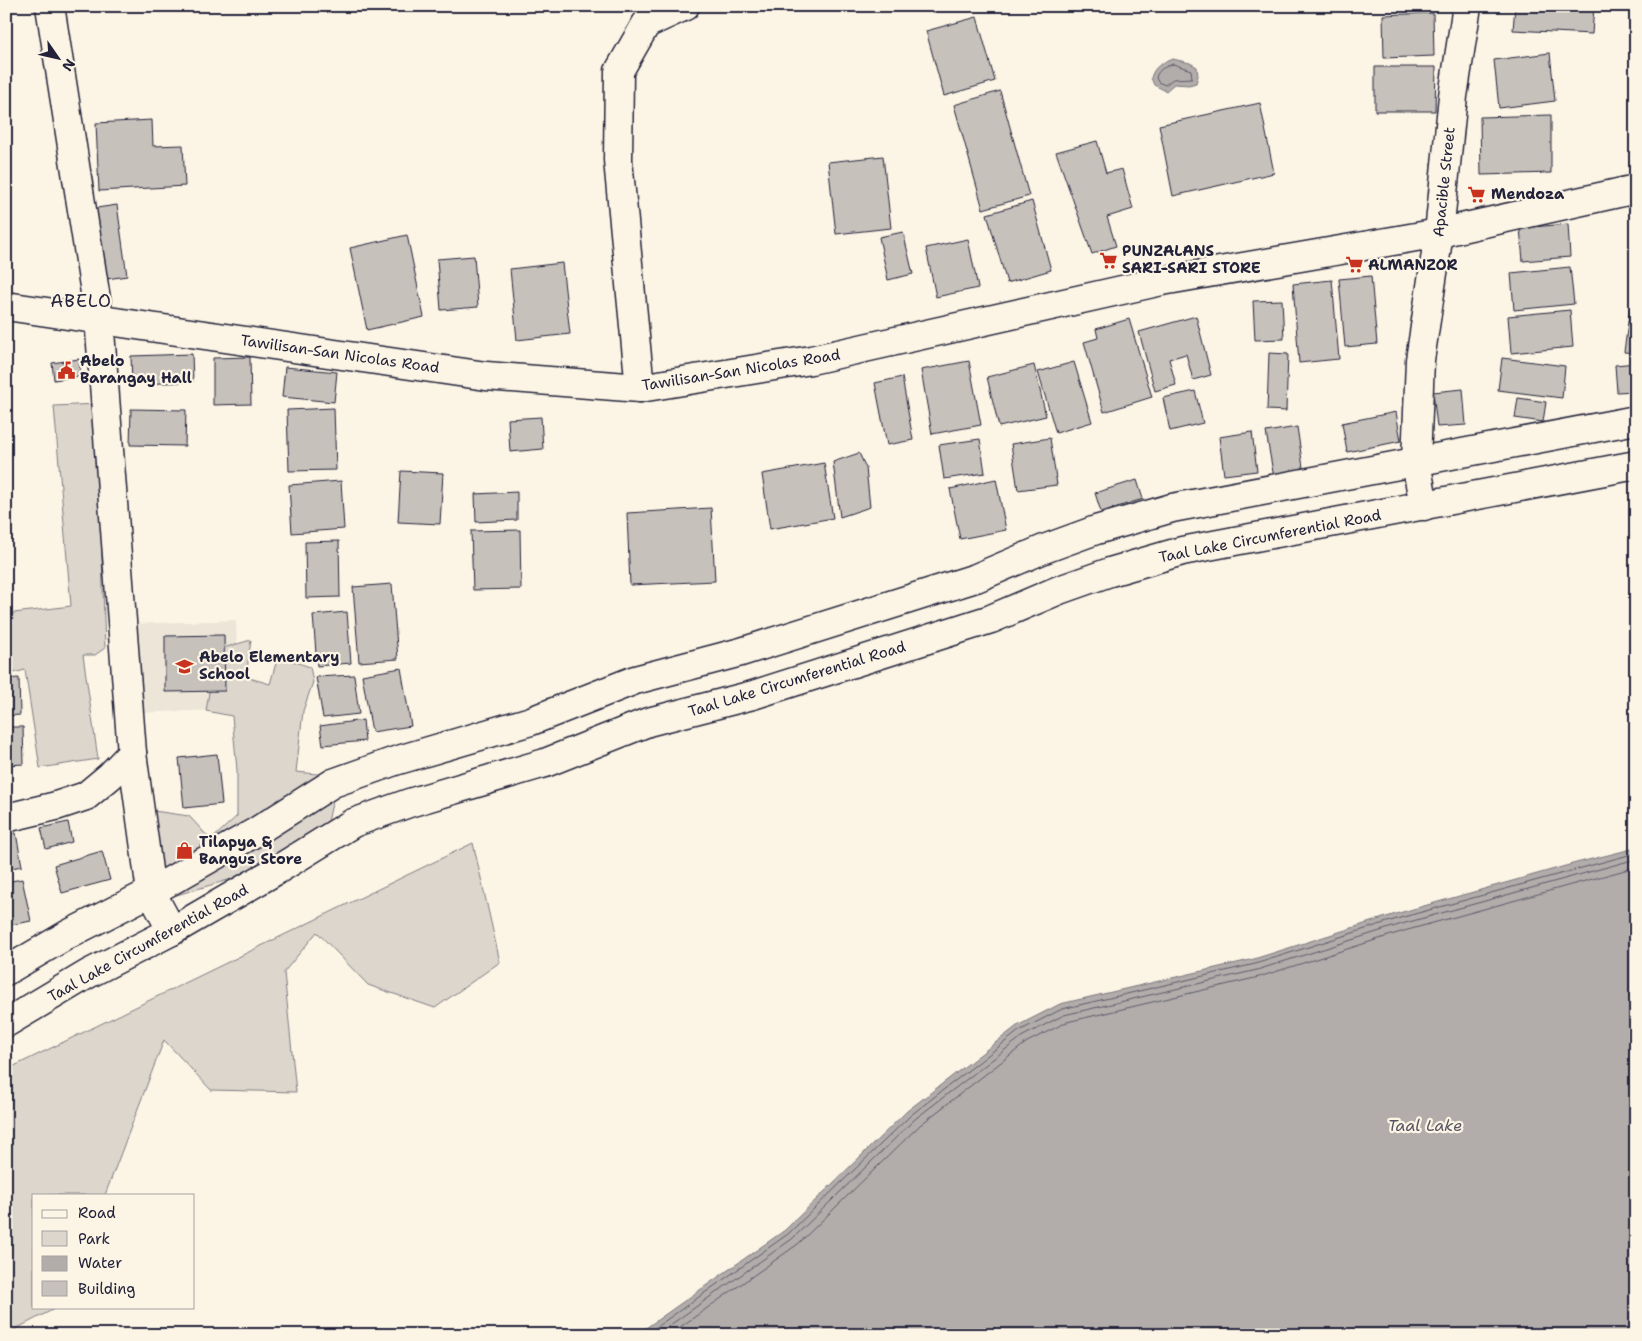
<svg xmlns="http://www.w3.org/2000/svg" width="1642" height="1341" font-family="'Shantell Sans',sans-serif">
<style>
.built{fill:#ece5d8}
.green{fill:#dcd6cc;stroke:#7f7c84}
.water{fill:#b2adab;stroke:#78757e}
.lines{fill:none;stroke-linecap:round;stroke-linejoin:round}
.shore{stroke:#5c5a68;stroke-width:1}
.building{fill:#c6c1bb;stroke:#22223b}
.minor-casing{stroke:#22223b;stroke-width:31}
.major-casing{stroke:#22223b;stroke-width:31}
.minor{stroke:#fcf5e5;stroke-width:28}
.major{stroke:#fcf5e5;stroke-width:28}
.labels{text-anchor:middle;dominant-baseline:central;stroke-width:4.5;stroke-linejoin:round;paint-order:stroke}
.street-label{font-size:15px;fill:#22223b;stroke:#fcf5e5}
.poi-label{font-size:15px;font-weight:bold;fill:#22223b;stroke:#fcf5e5;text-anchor:start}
.water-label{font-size:16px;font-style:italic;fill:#545362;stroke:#fcf5e5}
.quarter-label{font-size:18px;letter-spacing:1px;fill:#22223b;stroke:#fcf5e5}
</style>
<rect width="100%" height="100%" fill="#fcf5e5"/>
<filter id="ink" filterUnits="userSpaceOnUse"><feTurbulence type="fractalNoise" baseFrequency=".02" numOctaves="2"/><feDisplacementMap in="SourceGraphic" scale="10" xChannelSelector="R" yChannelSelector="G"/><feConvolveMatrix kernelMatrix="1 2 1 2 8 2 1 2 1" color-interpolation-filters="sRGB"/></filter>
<g filter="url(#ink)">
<path class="built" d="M236 620 239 709 135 713 132 624Z"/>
<g class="green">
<path d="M97 404 105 648 95 655H83L98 759 40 768 25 670 6 675V614L71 606 54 406Z"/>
<path d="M251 640 246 677 270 684 278 656 310 667 313 682 303 711 296 772 338 776 323 845 288 844 283 864 156 901 147 810 189 816 211 840 237 816V770L232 716 206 711 216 650Z"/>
<path d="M473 843 500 962 435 1008 368 985 317 932 284 972 296 1092 211 1090 164 1040 105 1195H34V1307H58L6 1334V1070Z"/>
</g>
<g class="water">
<path d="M1173 59 1190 63 1197 67 1198 76 1196 83 1189 85 1174 84 1166 91 1154 85 1151 78C1154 66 1162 63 1173 59Z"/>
<path d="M1636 848V1335H636L785 1230 907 1111 1017 1026 1060 1004 1254 959 1399 913 1576 863Z"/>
</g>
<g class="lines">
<g class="shore">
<path d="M1173 64 1191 70 1192 78 1173 79 1165 85 1158 82 1156 78C1158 69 1165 67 1173 64Z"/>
<path d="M645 1335 788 1234 911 1115 1019 1031 1062 1009 1255 964 1400 918 1636 853"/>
<path d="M656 1335 792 1239 915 1119 1023 1036 1064 1015 1257 970 1402 924 1636 859"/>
<path d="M669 1335 798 1244 920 1125 1027 1042 1067 1022 1259 977 1404 931 1636 867"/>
</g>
</g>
<g class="building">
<path d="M1369 6H1450V8Z"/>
<path d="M1515 6H1594L1592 34 1513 30Z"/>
<path d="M1433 13 1434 56 1384 58 1383 15Z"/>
<path d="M977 17 995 81 944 96 926 31Z"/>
<path d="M1550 53 1555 101 1499 108 1494 60Z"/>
<path d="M1375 67H1436L1435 111H1375Z"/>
<path d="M1000 91 1029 196 983 209 954 105Z"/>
<path d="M1260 103 1274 173 1173 196 1159 125Z"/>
<path d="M1551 115V173L1481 175 1480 117Z"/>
<path d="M152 120 153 146 183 145 185 186 99 191 96 123Z"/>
<path d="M1097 141 1106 173 1122 169 1133 209 1107 217 1116 246 1092 254 1056 152Z"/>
<path d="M883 156 891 228 836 234 828 162Z"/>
<path d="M1032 201 1051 270 1007 283 987 214Z"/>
<path d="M117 205 127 276 100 280 90 209Z"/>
<path d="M1568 224 1570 257 1523 261 1520 228Z"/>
<path d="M903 232 913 274 888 280 879 237Z"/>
<path d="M407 235 424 317 367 330 350 248Z"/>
<path d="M968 239 978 288 936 297 926 248Z"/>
<path d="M474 256 478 307 441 310 437 259Z"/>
<path d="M562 263 570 334 517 340 510 269Z"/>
<path d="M1570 267 1574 304 1514 310 1511 273Z"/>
<path d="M1371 276 1377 344 1345 347 1339 279Z"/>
<path d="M1332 280 1339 359 1299 363 1293 284Z"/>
<path d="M1282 300 1284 339 1255 340 1253 301Z"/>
<path d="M1630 308 1636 309V353L1624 352Z"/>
<path d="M1570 310 1573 347 1511 353 1508 316Z"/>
<path d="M1196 316 1211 375 1193 380 1186 354 1169 359 1176 385 1155 391 1139 332Z"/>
<path d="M1129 319 1152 397 1104 412 1084 342 1098 338 1096 329Z"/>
<path d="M1269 353 1288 354 1286 411 1267 410Z"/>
<path d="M192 354 193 382 132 384 131 356Z"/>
<path d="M250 357 251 404 213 405V358Z"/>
<path d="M1502 358 1565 366 1562 398 1498 390Z"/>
<path d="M79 359 81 376 54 380 52 363Z"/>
<path d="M969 361 981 425 932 434 921 370Z"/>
<path d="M1074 362 1092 422 1056 433 1038 372Z"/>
<path d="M1636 363V391L1617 392 1615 365Z"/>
<path d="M1034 365 1046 416 999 427 987 377Z"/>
<path d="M285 367 337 372 334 402 282 397Z"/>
<path d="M902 377 913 440 887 445 875 383Z"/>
<path d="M1463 389 1466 425 1437 427 1433 392Z"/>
<path d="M1195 391 1203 423 1170 431 1163 398Z"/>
<path d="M1518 398 1546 402 1543 422 1515 418Z"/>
<path d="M334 408 336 470 289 471 287 410Z"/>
<path d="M131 409 186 410 185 446 130 445Z"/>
<path d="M1396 412 1401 441 1347 452 1342 423Z"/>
<path d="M541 417 543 449 510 452 508 419Z"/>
<path d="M1297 427 1304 474 1274 478 1266 432Z"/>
<path d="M1252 432 1257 471 1224 475 1219 437Z"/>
<path d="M1050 438 1057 485 1018 490 1011 444Z"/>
<path d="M980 439 985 473 944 479 939 445Z"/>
<path d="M859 453 866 468 870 507 840 517 833 462Z"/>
<path d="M824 463 833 518 770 529 762 474Z"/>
<path d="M401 471 443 473 440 524 398 522Z"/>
<path d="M996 479 1006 530 960 539 950 489Z"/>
<path d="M1137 480 1143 499 1101 512 1095 493Z"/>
<path d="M341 481 344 529 292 533 289 485Z"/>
<path d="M517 492V520L476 522 475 494Z"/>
<path d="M711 508 715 581 630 585 627 513Z"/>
<path d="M520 530 521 589 473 590 471 531Z"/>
<path d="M339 541 340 597 306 598 305 542Z"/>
<path d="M392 584 398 659 359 662 353 587Z"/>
<path d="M347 612 351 663 317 666 313 615Z"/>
<path d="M224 635 225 691 165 692V636Z"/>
<path d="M401 668 411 726 372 732 362 675Z"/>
<path d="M354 675 359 714 323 718 316 677Z"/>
<path d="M19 678 20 715 6 716V679Z"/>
<path d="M363 720 365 741 323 745 320 726Z"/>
<path d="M6 727H23L24 764 6 765Z"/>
<path d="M217 754 222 804 184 808 179 758Z"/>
<path d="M68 822 72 842 46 849 41 828Z"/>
<path d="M16 833 22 866 6 869V835Z"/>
<path d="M102 851 110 880 62 893 54 865Z"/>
<path d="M22 879 31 921 6 926V882Z"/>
</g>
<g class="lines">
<defs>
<g id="minor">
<path d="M50 6 99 318 132 753 151 892 172 931"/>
<path d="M640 388 618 160 619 71 646 24 685 6"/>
<path d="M1424 506 1416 462 1420 360 1439 233 1453 96 1467 6"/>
<path d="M6 818 56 806 86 796 110 776 132 753"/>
</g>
<g id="major">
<path d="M6 306 486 376 640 388 811 360 1162 281 1439 233 1636 189"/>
<path d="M6 971 67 935 151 892 254 833 333 783 395 761 531 721 635 680 741 652 976 578 1044 549 1096 530 1172 508 1636 420"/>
<path d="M6 1023 88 974 172 931 277 870 353 823 409 803 545 763 648 722 753 695 991 619 1059 590 1110 572 1182 551 1636 465"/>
</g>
</defs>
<use href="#minor" class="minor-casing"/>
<use href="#major" class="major-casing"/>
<use href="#minor" class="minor"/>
<use href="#major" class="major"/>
</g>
</g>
<defs>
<symbol id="supermarket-bare" viewBox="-9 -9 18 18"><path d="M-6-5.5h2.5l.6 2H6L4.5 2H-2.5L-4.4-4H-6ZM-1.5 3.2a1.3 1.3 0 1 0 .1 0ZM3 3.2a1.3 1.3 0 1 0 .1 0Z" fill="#c8321e" stroke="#fcf5e5" stroke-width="2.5" paint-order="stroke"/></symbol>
<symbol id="civic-bare" viewBox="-9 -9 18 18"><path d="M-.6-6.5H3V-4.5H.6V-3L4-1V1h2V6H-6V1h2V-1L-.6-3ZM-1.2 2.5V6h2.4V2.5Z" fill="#c8321e" stroke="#fcf5e5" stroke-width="2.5" paint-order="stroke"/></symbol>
<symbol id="school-bare" viewBox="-9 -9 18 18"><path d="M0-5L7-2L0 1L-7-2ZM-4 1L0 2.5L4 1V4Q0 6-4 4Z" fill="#c8321e" stroke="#fcf5e5" stroke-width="2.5" paint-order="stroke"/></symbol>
<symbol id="shop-bare" viewBox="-9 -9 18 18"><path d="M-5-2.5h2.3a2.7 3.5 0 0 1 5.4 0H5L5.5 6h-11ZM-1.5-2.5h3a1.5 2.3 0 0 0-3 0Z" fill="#c8321e" stroke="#fcf5e5" stroke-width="2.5" paint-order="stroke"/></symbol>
</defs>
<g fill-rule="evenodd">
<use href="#supermarket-bare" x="1464" y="182" width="25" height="25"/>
<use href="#supermarket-bare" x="1096" y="248" width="25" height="25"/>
<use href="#supermarket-bare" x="1342" y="252" width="25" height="25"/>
<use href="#civic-bare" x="54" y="358" width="25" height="25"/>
<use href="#school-bare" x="172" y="654" width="25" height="25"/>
<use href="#shop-bare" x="172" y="838" width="25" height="25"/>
</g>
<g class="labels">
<g class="street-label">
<text transform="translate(1444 182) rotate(-84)">Apacible Street</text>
<text transform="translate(340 354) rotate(8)">Tawilisan-San Nicolas Road</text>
<text transform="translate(741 370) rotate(-9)">Tawilisan-San Nicolas Road</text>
<text transform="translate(1270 536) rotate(-11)">Taal Lake Circumferential Road</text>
<text transform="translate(797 679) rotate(-17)">Taal Lake Circumferential Road</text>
<text transform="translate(148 943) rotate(-29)">Taal Lake Circumferential Road</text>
</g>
<g class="poi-label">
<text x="1491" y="194">Mendoza</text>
<text x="1122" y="251">PUNZALANS<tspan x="1122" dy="17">SARI-SARI STORE</tspan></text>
<text x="1368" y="265">ALMANZOR</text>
<text x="80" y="361">Abelo<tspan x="80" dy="17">Barangay Hall</tspan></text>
<text x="199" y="657">Abelo Elementary<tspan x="199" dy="17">School</tspan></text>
<text x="199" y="842">Tilapya &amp;<tspan x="199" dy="17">Bangus Store</tspan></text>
</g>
<g class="water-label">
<text x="1425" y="1125">Taal Lake</text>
</g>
<g class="quarter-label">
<text x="81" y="301">ABELO</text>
</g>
</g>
<rect width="1642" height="1341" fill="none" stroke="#fcf5e5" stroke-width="25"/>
<rect x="12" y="12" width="1617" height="1316" fill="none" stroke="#22223b" stroke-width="2" filter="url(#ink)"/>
<rect x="32" y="1194" width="162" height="115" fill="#fcf5e5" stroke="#a5a1a1"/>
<rect x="42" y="1210" width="25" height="8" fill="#fcf5e5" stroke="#a5a1a1"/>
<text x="78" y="1218" font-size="15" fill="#22223b">Road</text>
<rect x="42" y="1231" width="25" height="15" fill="#dcd6cc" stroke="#a5a1a1"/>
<text x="78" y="1244" font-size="15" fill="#22223b">Park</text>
<rect x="42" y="1256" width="25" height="15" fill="#b2adab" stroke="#a5a1a1"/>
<text x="78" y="1268" font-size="15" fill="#22223b">Water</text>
<rect x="42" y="1281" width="25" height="15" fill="#c6c1bb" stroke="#a5a1a1"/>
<text x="78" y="1294" font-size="15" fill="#22223b">Building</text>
<g transform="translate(58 58) rotate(124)" stroke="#fcf5e5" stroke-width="4" paint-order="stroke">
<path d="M0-4L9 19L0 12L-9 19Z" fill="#22223b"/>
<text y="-8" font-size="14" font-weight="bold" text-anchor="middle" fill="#22223b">N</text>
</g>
</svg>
